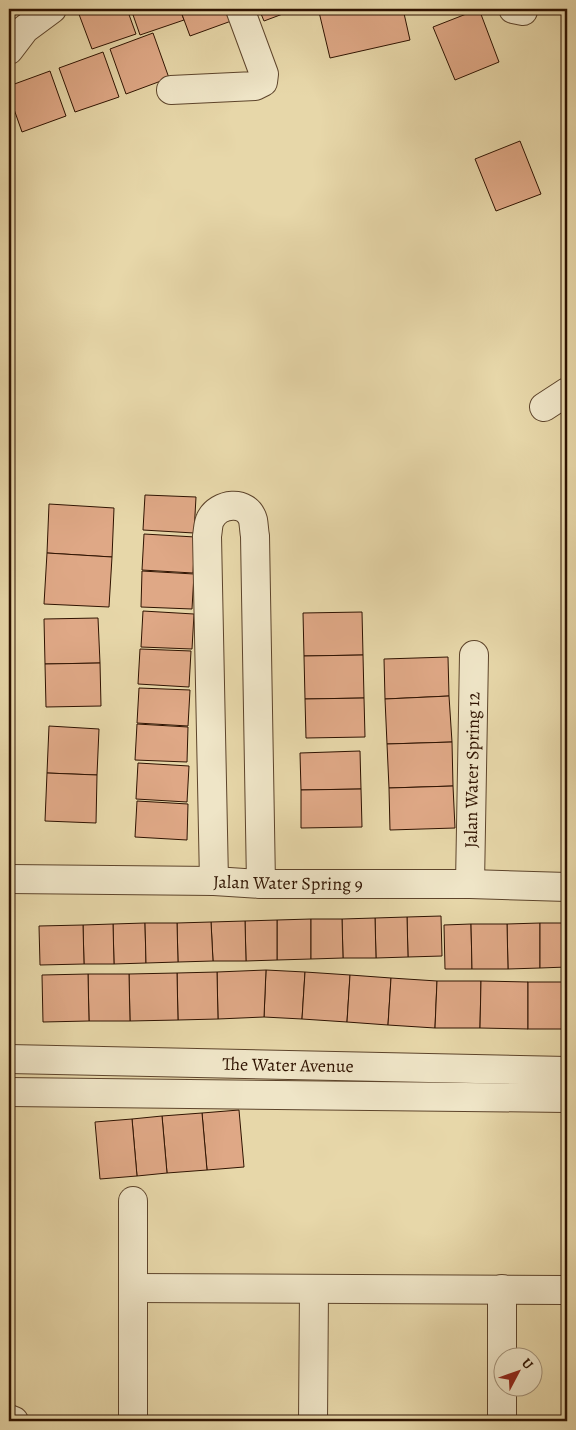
<svg xmlns="http://www.w3.org/2000/svg" width="576" height="1430" font-family="Alegreya,serif">
<rect width="100%" height="100%" fill="#e7d7a9"/>
<filter id="stains"><feTurbulence type="fractalNoise" baseFrequency=".004" numOctaves="4"/><feColorMatrix values="0 0 0 0 .2 0 0 0 0 .09 0 0 0 0 .02 0 0 0 .5 -.17"/></filter>
<radialGradient id="worn" r=".72"><stop offset=".6" stop-color="#630" stop-opacity="0"/><stop offset="1" stop-color="#630" stop-opacity=".3"/></radialGradient>
<g fill="#dfa886" stroke="#2f1301">
<polygon points="77,9 127,9 136,34 92,49"/>
<polygon points="131,9 180,9 184,20 140,35"/>
<polygon points="180,9 230,9 234,20 190,36"/>
<polygon points="259,9 296,9 264,21"/>
<polygon points="335,9 403,9 410,40 330,58 319,12"/>
<polygon points="479,9 499,62 455,80 433,27"/>
<polygon points="153,33 169,78 126,94 110,49"/>
<polygon points="103,52 119,97 75,112 59,68"/>
<polygon points="50,71 66,116 22,132 9,95 9,86"/>
<polygon points="520,141 541,194 496,211 475,159"/>
<polygon points="145,495 196,497 194,533 143,530"/>
<polygon points="49,504 114,508 112,557 47,553"/>
<polygon points="144,534 195,537 193,573 142,570"/>
<polygon points="47,553 112,557 109,607 44,604"/>
<polygon points="142,571 194,574 192,609 141,607"/>
<polygon points="143,611 194,614 192,649 141,647"/>
<polygon points="362,612 363,655 304,656 303,613"/>
<polygon points="98,618 100,663 45,664 44,619"/>
<polygon points="140,649 191,651 189,687 138,684"/>
<polygon points="363,655 364,698 305,699 304,656"/>
<polygon points="448,657 449,696 385,699 384,659"/>
<polygon points="100,663 101,706 46,707 45,664"/>
<polygon points="139,688 190,690 188,726 137,723"/>
<polygon points="449,696 452,742 387,744 385,699"/>
<polygon points="364,698 365,737 306,738 305,699"/>
<polygon points="137,724 188,727 187,762 135,760"/>
<polygon points="49,726 99,729 97,775 47,773"/>
<polygon points="452,742 453,786 389,788 387,744"/>
<polygon points="360,751 361,789 301,790 300,753"/>
<polygon points="138,763 189,766 187,802 136,799"/>
<polygon points="47,773 97,775 96,823 45,821"/>
<polygon points="453,786 455,828 390,830 389,788"/>
<polygon points="361,789 362,827 301,828 301,790"/>
<polygon points="137,801 188,804 187,840 135,837"/>
<polygon points="441,916 442,956 408,957 407,917"/>
<polygon points="407,917 408,957 376,958 375,918"/>
<polygon points="375,918 376,958 343,958 342,919"/>
<polygon points="311,919 311,959 277,960 277,920"/>
<polygon points="311,919 342,919 343,958 311,959"/>
<polygon points="277,920 277,960 246,961 245,921"/>
<polygon points="245,921 246,961 213,961 211,922"/>
<polygon points="211,922 213,961 178,962 177,923"/>
<polygon points="145,923 146,963 114,964 113,924"/>
<polygon points="145,923 177,923 178,962 146,963"/>
<polygon points="540,923 540,968 508,969 507,924"/>
<polygon points="540,923 567,923 567,967 540,968"/>
<polygon points="113,924 114,964 84,964 83,925"/>
<polygon points="471,924 472,969 445,969 444,925"/>
<polygon points="471,924 507,924 508,969 472,969"/>
<polygon points="83,925 84,964 40,965 39,926"/>
<polygon points="266,970 305,972 302,1019 264,1017"/>
<polygon points="266,970 264,1017 218,1019 217,972"/>
<polygon points="217,972 218,1019 178,1020 177,973"/>
<polygon points="305,972 350,975 347,1022 302,1019"/>
<polygon points="177,973 178,1020 130,1021 129,974"/>
<polygon points="88,974 129,974 130,1021 89,1021"/>
<polygon points="88,974 89,1021 43,1022 42,975"/>
<polygon points="350,975 391,978 388,1025 347,1022"/>
<polygon points="391,978 437,981 435,1028 388,1025"/>
<polygon points="437,981 481,981 480,1028 435,1028"/>
<polygon points="481,981 528,982 528,1029 480,1028"/>
<rect x="528" y="982" width="37" height="47"/>
<rect x="565" y="982" width="2" height="47"/>
<polygon points="239,1110 244,1167 207,1170 202,1113"/>
<polygon points="202,1113 207,1170 167,1173 162,1116"/>
<polygon points="162,1116 167,1173 137,1176 132,1119"/>
<polygon points="132,1119 137,1176 100,1179 95,1122"/>
</g>
<g fill="none" stroke-linecap="round" stroke-linejoin="round">
<defs>
<g id="minor">
<polyline points="513,9 523,11"/>
<polyline points="171,90 255,86 263,82 264,74 240,9"/>
<polyline points="544,407 567,392"/>
<polyline points="9,879 214,881 261,884 470,884 567,887"/>
<path d="M214 881 207 536C208 531 208 524 210 520 218 503 247 499 253 520 254 525 254 531 255 536L261 884"/>
<polyline points="470,884 474,655"/>
<polyline points="9,1059 567,1071"/>
<polyline points="9,1092 567,1098"/>
<polyline points="133,1288 567,1290"/>
<polyline points="9,1419 14,1421"/>
<polyline points="133,1421 133,1201"/>
<polyline points="313,1421 314,1289"/>
<polyline points="502,1421 502,1289"/>
</g>
<polyline id="tertiary" points="9,50 25,29 52,9"/>
</defs>
<use href="#minor" stroke="#5d442b" stroke-width="30"/>
<use href="#tertiary" stroke="#5d442b" stroke-width="30"/>
<use href="#minor" stroke="#efe5c7" stroke-width="28"/>
<use href="#tertiary" stroke="#efe5c7" stroke-width="28"/>
</g>
<g text-anchor="middle" dominant-baseline="central" stroke-width="5" stroke-linejoin="round" paint-order="stroke">
<g font-size="18" fill="#2f1301" stroke="#efe5c7">
<text transform="translate(472 770) rotate(-89)">Jalan Water Spring 12</text>
<text transform="translate(288 883) rotate(1)">Jalan Water Spring 9</text>
<text transform="translate(288 1065) rotate(1)">The Water Avenue</text>
</g>
</g>
<rect width="576" height="1430" fill="none" stroke="#e7d7a9" stroke-width="30"/>
<rect x="10" y="10" width="556" height="1410" fill="none" stroke="#2f1301" stroke-width="2.5"/>
<rect x="15" y="15" width="546" height="1400" fill="none" stroke="#2f1301"/>
<g transform="translate(518 1372) rotate(49)"><circle r="24" fill="#efe5c7" stroke="#a29178"/>
<path d="M0-4L9 19L0 12L-9 19Z" fill="#8f2418"/>
<text y="-8" font-size="14" font-weight="bold" text-anchor="middle" fill="#2f1301">U</text>
</g>
<rect width="100%" height="100%" filter="url(#stains)"/>
<rect width="100%" height="100%" fill="url(#worn)"/>
</svg>
